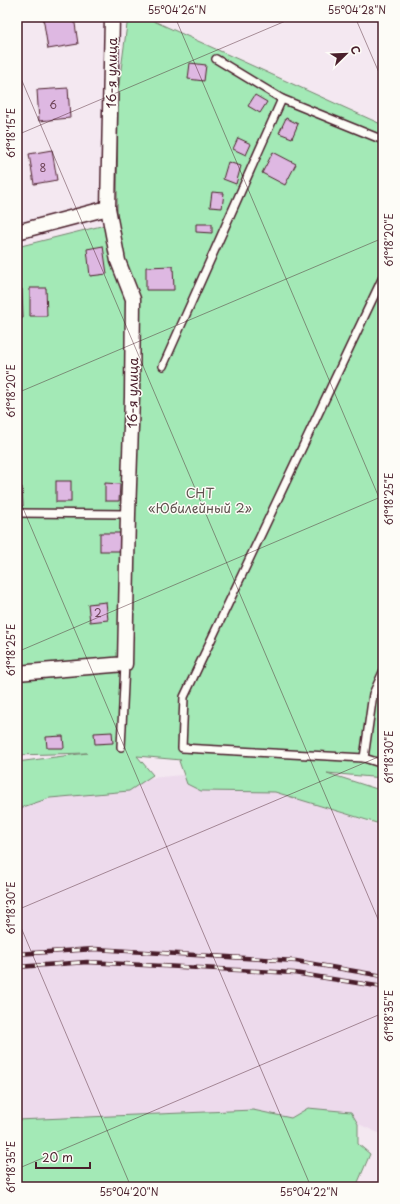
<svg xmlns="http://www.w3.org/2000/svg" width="400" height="1204" font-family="'Playpen Sans',sans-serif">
<rect width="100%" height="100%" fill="#f4e8f1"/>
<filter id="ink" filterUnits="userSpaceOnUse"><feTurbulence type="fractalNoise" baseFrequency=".025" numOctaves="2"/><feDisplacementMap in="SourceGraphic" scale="8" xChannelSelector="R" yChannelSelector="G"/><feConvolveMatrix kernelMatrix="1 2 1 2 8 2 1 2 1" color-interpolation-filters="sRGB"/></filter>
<g filter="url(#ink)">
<polygon fill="#eddaec" points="221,771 383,827 383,1135 345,1118 17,1130 17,796 62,787"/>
<g fill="#a3e9b6" stroke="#768470">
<polygon points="128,17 145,17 383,125 383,778 327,773 383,791 383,825 275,792 201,791 187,784 179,761 181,760 137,756 153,775 129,791 50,798 17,809 17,762 87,753 17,755 17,247 117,222 118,92"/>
<polygon points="308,1108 351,1112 358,1124 358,1144 370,1154 356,1187 17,1187 17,1120 253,1110 291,1118"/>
</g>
<g fill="#deb8e2" stroke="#4a1f2b">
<polygon points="43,17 74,17 78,44 48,49"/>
<polygon points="190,63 206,65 204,81 188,79"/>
<polygon points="68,88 70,118 39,121 37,90"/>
<polygon points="255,95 267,102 260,113 248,106"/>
<polygon points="286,118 298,124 292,138 279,133"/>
<polygon points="238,138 251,144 246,155 233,149"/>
<polygon points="52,150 57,180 34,184 29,154"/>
<polygon points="273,152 296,164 285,185 262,173"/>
<polygon points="228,162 241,166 236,184 223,179"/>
<polygon points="212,192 224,193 222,208 210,207"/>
<polygon points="196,224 212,224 212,233 196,232"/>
<polygon points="103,246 107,274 90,276 87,249"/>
<polygon points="173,266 174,290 146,290 146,267"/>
<polygon points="30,288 46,288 47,316 30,316"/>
<polygon points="22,289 23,318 17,318 17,290"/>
<rect x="56" y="481" width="15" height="21"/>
<polygon points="105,483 120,484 119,501 105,501"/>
<polygon points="17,487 22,487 23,506 17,506"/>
<rect x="100" y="533" width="20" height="18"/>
<polygon points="106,602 108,620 90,622 88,604"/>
<polygon points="112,732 113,743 95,744 94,733"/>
<polygon points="63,736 64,748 47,748 46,737"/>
</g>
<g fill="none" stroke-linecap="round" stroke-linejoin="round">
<defs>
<g id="lane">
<polyline points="216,59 282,99"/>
<polyline points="383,277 184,697 182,748 364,758 383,764"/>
<polyline points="163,366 282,99 383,140"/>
<polyline points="17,513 128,514"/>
<polyline points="121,747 125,664"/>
<polyline points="364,758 373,694 383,672"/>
</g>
<g id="street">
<polyline points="17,232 108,208"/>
<polyline points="17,673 125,664 128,514 132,397 133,299 118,261 108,208 112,17"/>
</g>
</defs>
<use href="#lane" stroke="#4a1f2b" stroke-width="10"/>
<use href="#street" stroke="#4a1f2b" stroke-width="17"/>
<use href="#lane" stroke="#fdfcf7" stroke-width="7"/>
<use href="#street" stroke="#fdfcf7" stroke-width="14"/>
<defs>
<g id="rail">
<polyline points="17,954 95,949 296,961 383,976"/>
<polyline points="17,967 87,962 294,973 383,987"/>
</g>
</defs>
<use href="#rail" stroke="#4a1f2b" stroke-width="4.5"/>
<use href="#rail" stroke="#fdfcf7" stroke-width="3" stroke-dasharray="9" stroke-linecap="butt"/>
</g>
</g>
<path fill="none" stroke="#4a1f2b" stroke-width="1" stroke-opacity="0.45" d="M175 17 383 507M355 17 383 82M17 69 383 931M17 135 295 17M17 393 383 238M17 494 311 1187M17 652 383 496M17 910 383 755M17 918 131 1187M17 1169 383 1013"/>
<g text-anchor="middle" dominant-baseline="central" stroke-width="3" stroke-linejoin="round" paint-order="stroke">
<g font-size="11" fill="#6f4559">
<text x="53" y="104">6</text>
<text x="43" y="167">8</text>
<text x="98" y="612">2</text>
</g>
<g font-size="13" fill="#4a1f2b" stroke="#fdfcf7">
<text transform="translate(111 73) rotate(-89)">16-я улица</text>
<text transform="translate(132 393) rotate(-89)">16-я улица</text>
</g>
<g font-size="13" fill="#60524e" stroke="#fdfcf7">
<text x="200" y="492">СНТ<tspan x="200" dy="15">«Юбилейный 2»</tspan></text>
</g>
</g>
<rect width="400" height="1204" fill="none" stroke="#fdfcf7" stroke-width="44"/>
<g transform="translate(346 54) rotate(67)" stroke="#fdfcf7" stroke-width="3" paint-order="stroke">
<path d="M0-3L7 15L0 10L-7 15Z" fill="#4a1f2b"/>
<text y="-6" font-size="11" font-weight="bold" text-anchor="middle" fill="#4a1f2b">С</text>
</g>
<path d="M36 1162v6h54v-6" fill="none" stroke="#4a1f2b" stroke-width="2"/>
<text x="42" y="1162" font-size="12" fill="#4a1f2b" stroke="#fdfcf7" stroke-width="3" paint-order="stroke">20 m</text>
<rect x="22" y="22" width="356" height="1160" fill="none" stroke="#4a1f2b" stroke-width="1.5"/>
<g font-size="10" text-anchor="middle" fill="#4a1f2b">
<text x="177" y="14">55°04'26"N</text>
<text x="357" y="14">55°04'28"N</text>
<text transform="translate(11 133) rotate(-90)" y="4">61°18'15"E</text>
<text transform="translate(389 240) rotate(-90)" y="4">61°18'20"E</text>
<text transform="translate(11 391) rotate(-90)" y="4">61°18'20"E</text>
<text transform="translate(389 499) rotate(-90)" y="4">61°18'25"E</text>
<text transform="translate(11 650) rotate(-90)" y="4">61°18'25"E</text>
<text transform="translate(389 757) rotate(-90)" y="4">61°18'30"E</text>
<text transform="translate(11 908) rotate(-90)" y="4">61°18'30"E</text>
<text transform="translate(389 1016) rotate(-90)" y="4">61°18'35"E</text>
<text transform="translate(11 1167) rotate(-90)" y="4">61°18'35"E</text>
<text x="129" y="1196">55°04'20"N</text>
<text x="309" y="1196">55°04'22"N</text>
</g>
</svg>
